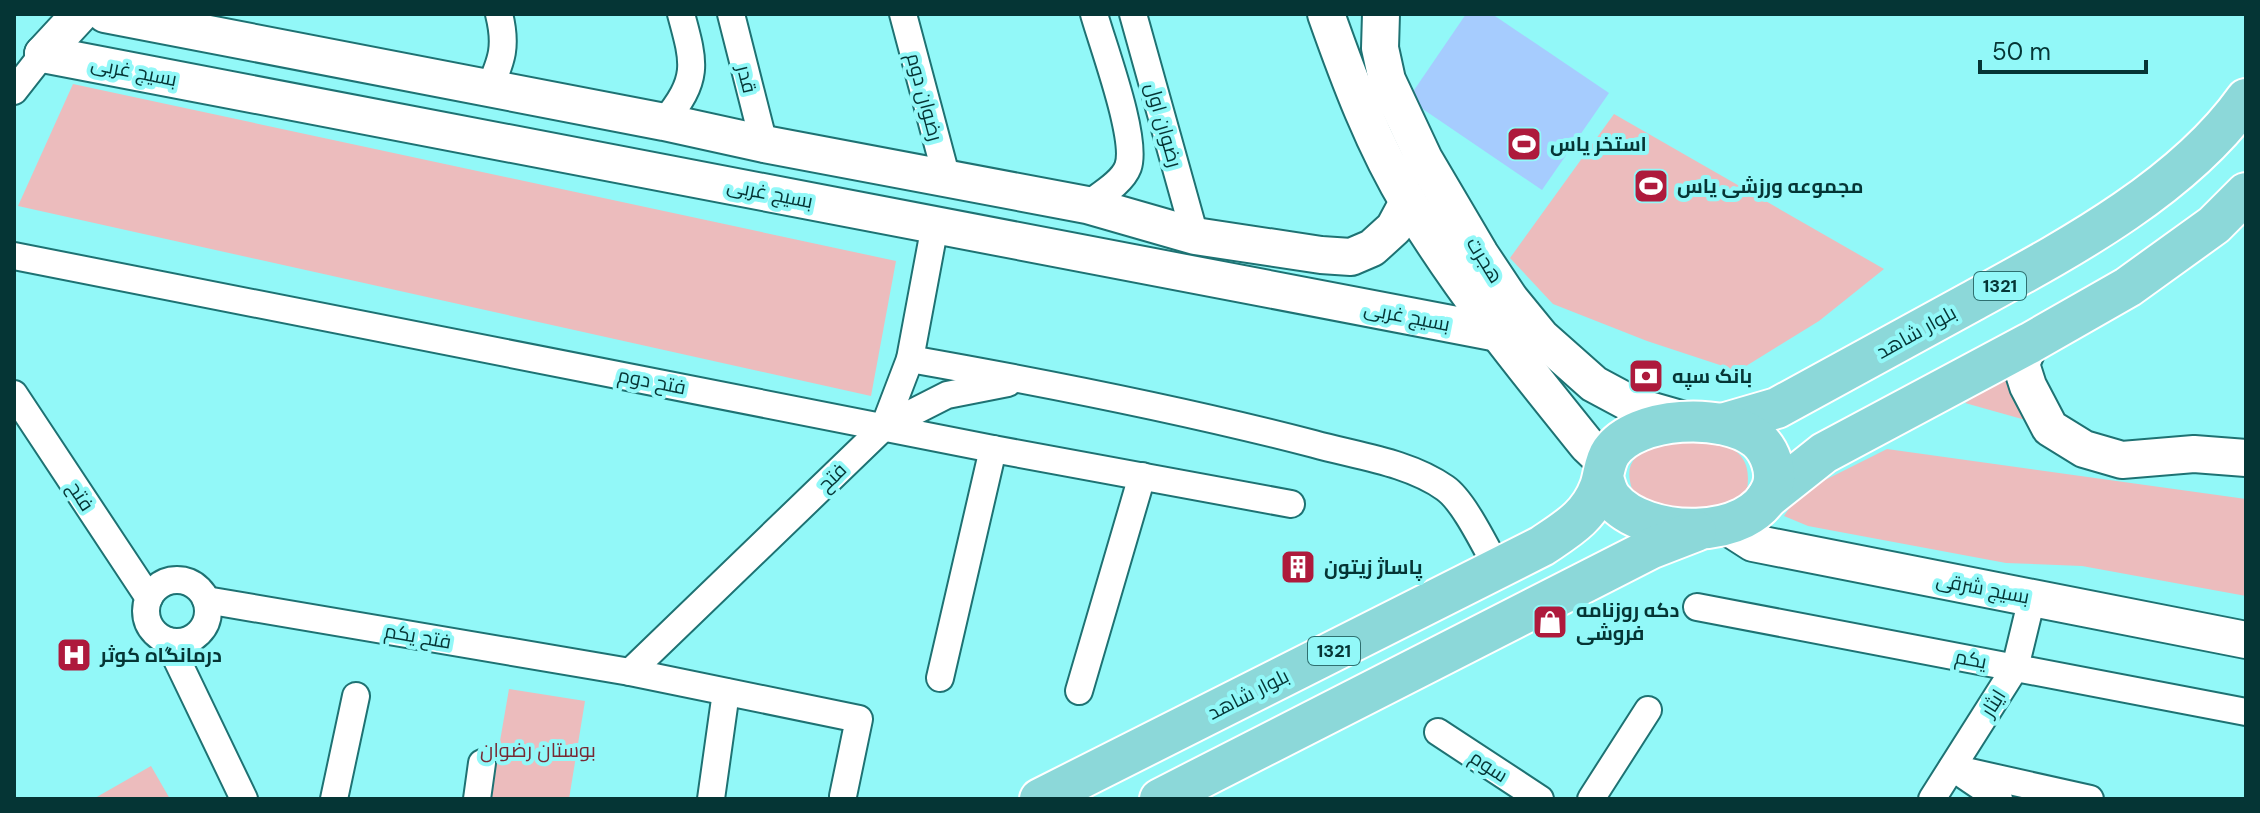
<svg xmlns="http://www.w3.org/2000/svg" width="2260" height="813" font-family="'DM Sans',Cairo,sans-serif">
<rect width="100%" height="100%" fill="#92f8f8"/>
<g fill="#ecbcbd">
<polygon points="73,84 896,261 871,396 18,206"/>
<polygon points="1614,114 1884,269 1819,321 1738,371 1647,341 1553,304 1510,258"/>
<polygon points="2007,376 2029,421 1965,403"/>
<path d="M1687 439C1722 444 1754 445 1747 490 1721 514 1687 513 1655 503 1649 502 1642 500 1638 497 1633 493 1631 487 1630 481 1623 448 1666 443 1687 439Z"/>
<polygon points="1887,449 2246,499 2246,596 2082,566 2006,563 1808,526 1784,516 1799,493"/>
<polygon points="509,689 585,701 569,799 490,799"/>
<polygon points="151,766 170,799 95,799 95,798"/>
</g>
<polygon fill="#a6ccfe" points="1466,14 1492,14 1609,93 1542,190 1408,99"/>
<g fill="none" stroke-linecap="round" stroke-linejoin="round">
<defs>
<g id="street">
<polyline points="731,14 764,144"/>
<polyline points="903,14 947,179"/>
<polyline points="1133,14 1195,236"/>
<path d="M489 89C502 60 507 46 499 14"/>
<polyline points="14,91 43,54"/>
<path d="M664 122C699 79 695 65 681 14"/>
<path d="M1087 205C1100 195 1122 183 1128 167 1138 139 1103 46 1094 14"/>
<polyline points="14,256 993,449 1291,504"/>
<path d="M910 359C1046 383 1180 409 1314 444 1357 456 1408 462 1445 488 1464 501 1486 548 1498 569"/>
<polyline points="14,394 149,598"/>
<polyline points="884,427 947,395 1008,383"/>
<circle cx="177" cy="611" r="31"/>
<polyline points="206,600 630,672 859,719 843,796"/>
<polyline points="1697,607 2246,712"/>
<polyline points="168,641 244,799"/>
<polyline points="630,672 884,427 910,359 935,225"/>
<polyline points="940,678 993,449"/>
<polyline points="1079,691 1142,476"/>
<polyline points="1438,732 1540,799"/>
<polyline points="1952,768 2090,799"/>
<polyline points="1965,776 1999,799"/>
<polyline points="334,799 356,696"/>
<polyline points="477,799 482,763"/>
<polyline points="711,799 726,692"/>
<polyline points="1591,799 1648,710"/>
<polyline points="1932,799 2015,668 2032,598"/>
</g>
<g id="secondary">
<polyline points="105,14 664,122 764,144 1087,205 1195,236 1321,255 1351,257 1372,248 1394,228 1408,202"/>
<path d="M1326 14C1349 79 1374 146 1410 205 1462 291 1525 368 1588 446L1606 463"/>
<polyline points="1381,14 1380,48 1387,80 1424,159 1480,254 1510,299 1541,337 1594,384 1635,406 1691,422"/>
<polyline points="43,54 1498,333"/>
<polyline points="43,54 80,14"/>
<polyline points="2030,343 2021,364 2028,386 2050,428 2084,449 2122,460 2194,454 2246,458"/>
<polyline points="1725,525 1753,543 2246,640"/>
</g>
<g id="primary">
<path d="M1722 424 1777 408C1841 373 1905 338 1969 303 2064 251 2182 189 2246 99"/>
<polyline points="1766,499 1824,453 2030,343 2128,287 2214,225 2246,193"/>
<path d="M1040 799 1542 546C1567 529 1589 517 1600 487 1604 476 1604 462 1611 452 1636 416 1724 412 1757 439 1770 450 1778 472 1772 488 1752 542 1644 539 1612 499 1607 493 1605 485 1603 477"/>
<polyline points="1160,799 1652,548 1696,531"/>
</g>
</defs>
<use href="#street" stroke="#1e7273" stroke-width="30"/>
<use href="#secondary" stroke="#1e7273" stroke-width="40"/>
<use href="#primary" stroke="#fff" stroke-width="44"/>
<use href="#street" stroke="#fff" stroke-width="26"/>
<use href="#secondary" stroke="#fff" stroke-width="36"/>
<use href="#primary" stroke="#8cd8d9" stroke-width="40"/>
</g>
<defs>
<symbol id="stadium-square" viewBox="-11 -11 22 22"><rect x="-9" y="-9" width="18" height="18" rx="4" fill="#ae1a3c" stroke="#92f8f8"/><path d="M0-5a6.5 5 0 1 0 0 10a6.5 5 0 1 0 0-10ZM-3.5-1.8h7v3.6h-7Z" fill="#fff"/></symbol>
<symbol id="bank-square" viewBox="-11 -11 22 22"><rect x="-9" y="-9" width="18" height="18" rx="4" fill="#ae1a3c" stroke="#92f8f8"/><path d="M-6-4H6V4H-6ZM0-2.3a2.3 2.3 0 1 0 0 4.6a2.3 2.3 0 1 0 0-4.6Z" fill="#fff"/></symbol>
<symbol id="building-square" viewBox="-11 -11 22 22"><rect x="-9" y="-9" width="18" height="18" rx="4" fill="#ae1a3c" stroke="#92f8f8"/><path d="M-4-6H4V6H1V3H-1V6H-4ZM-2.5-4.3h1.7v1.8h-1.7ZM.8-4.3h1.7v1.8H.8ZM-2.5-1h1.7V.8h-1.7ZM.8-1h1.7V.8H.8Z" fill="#fff"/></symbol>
<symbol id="shop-square" viewBox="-11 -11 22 22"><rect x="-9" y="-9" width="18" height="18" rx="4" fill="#ae1a3c" stroke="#92f8f8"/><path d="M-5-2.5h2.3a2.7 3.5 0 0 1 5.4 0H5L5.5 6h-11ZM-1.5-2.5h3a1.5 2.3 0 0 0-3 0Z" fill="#fff"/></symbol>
<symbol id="hospital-square" viewBox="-11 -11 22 22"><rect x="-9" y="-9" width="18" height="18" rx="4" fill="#ae1a3c" stroke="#92f8f8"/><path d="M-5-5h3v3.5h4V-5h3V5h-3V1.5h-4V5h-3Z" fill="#fff"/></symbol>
</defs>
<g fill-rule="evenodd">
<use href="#stadium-square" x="1504" y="124" width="40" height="40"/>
<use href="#stadium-square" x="1631" y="166" width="40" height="40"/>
<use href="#bank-square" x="1626" y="356" width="40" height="40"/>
<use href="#building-square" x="1278" y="547" width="40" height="40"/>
<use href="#shop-square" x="1530" y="602" width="40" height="40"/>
<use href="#hospital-square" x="54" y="635" width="40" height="40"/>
</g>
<g text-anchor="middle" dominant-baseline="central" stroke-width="8" stroke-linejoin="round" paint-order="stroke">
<g fill="#92f8f8" stroke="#2f7070" stroke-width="2">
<rect x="1974" y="272" width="52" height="28" rx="6"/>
<rect x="1308" y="637" width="52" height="28" rx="6"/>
</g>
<g font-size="18" font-weight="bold" fill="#053535">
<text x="2000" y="286">1321</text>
<text x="1334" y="651">1321</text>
</g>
<g font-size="20" fill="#053535" stroke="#92f8f8">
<text transform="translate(134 71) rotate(11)">بسیج غربی</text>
<text transform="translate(747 79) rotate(76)">قدر</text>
<text transform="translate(925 97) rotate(75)">رضوان دوم</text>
<text transform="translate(1164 125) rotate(74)">رضوان اول</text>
<text transform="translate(770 193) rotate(11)">بسیج غربی</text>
<text transform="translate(1485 260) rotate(58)">هجرت</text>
<text transform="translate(1407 316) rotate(11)">بسیج غربی</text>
<text transform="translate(1916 332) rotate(-29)">بلوار شاهد</text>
<text transform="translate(652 381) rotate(11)">فتح دوم</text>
<text transform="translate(832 477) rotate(-44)">فتح</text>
<text transform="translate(81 496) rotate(57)">فتح</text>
<text transform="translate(1983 588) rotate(11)">بسیج شرقی</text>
<text transform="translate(418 636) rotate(10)">فتح یکم</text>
<text transform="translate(1971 659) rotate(11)">یکم</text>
<text transform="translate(1248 694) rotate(-27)">بلوار شاهد</text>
<text transform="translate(1993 703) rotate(-58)">ایثار</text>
<text transform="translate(1489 766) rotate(33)">سوم</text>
</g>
<g font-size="20" font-weight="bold" fill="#053535" stroke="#92f8f8" text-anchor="start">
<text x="1550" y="144">استخر یاس</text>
<text x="1677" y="186">مجموعه ورزشی یاس</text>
<text x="1672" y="376">بانک سپه</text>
<text x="1324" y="567">پاساژ زیتون</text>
<text x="1576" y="610">دکه روزنامه<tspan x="1576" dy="23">فروشی</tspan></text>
<text x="100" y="655">درمانگاه کوثر</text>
</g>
<g font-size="20" fill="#782833" stroke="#92f8f8">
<text x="538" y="750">بوستان رضوان</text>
</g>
</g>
<rect width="2260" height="813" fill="none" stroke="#053535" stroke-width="32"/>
<path d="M1980 60v12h166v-12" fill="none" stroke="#053535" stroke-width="4"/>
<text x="1992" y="60" font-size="24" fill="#053535" stroke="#92f8f8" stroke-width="6" paint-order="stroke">50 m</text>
</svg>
